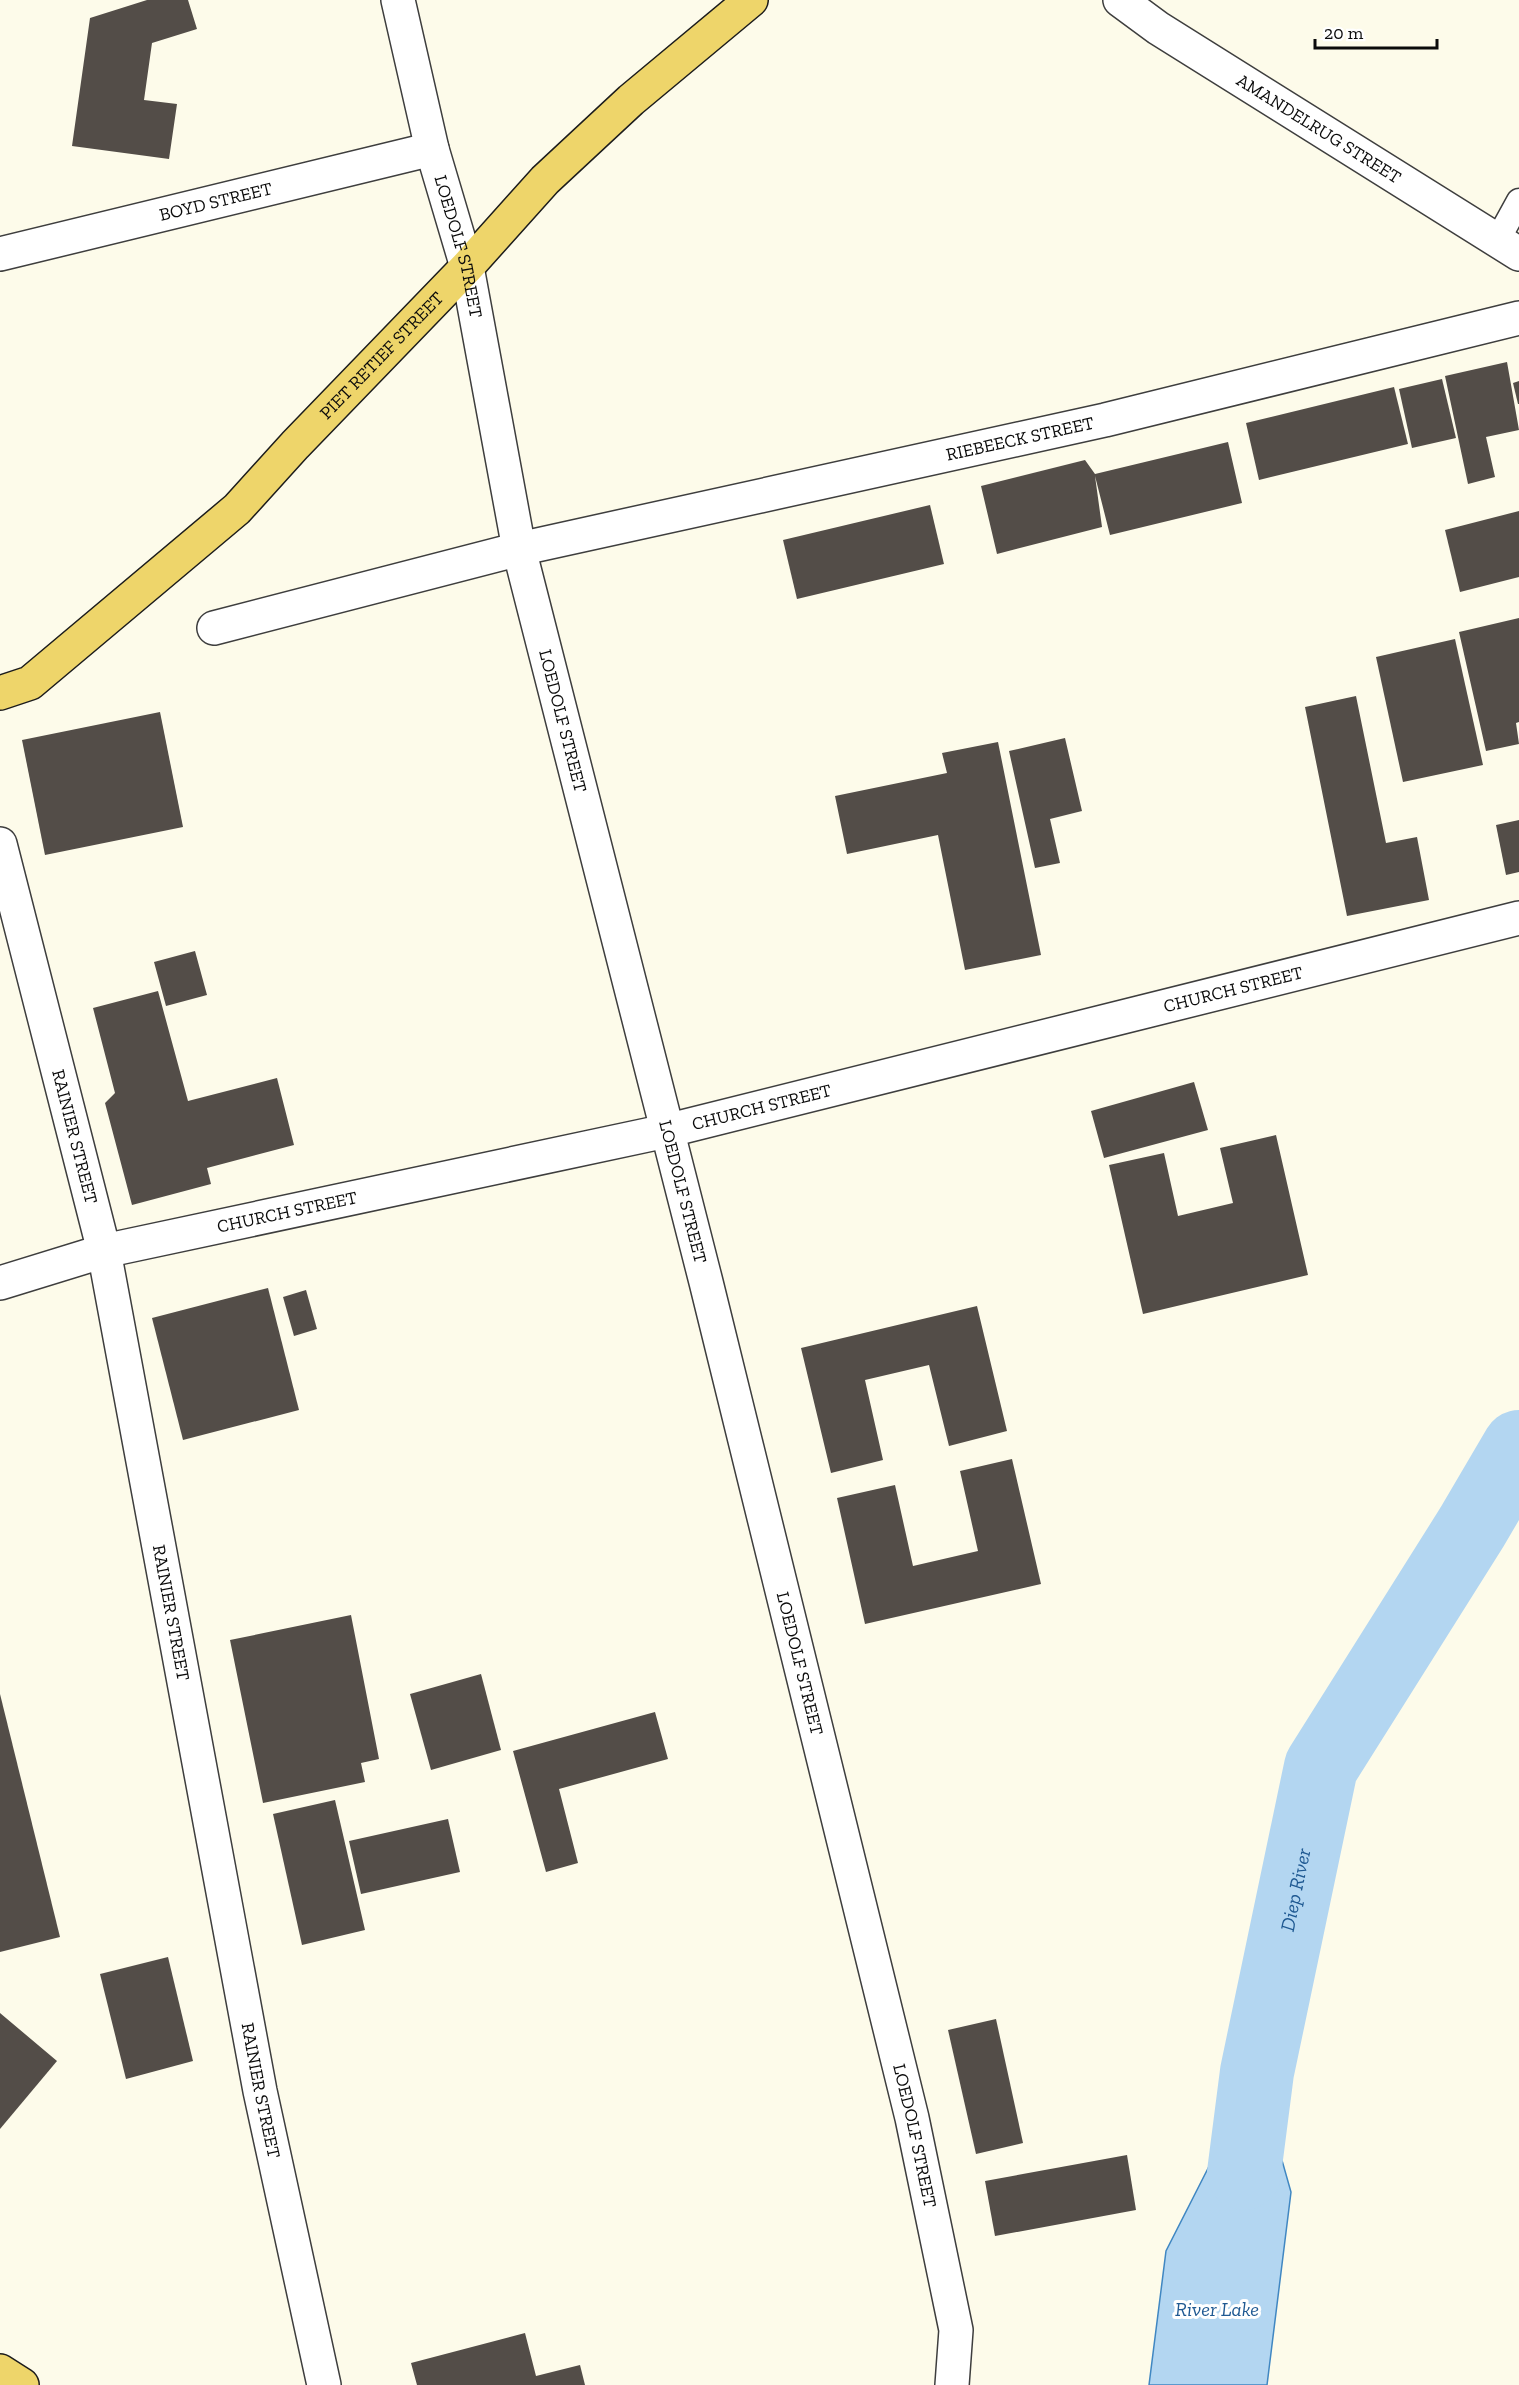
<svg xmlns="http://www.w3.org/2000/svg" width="1519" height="2385" font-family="'Zilla Slab',serif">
<rect width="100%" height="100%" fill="#fdfbea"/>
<polygon fill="#b3d6f1" stroke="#4087c2" stroke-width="1.5" points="1257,2072 1291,2192 1267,2385 1149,2385 1166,2251"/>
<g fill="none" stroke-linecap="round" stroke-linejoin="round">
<path stroke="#b3d6f1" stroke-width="74" id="s1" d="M1244 2173 1257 2072 1321 1767 1472 1527 1519 1447"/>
</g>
<g fill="#534d48">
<polygon points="147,0 188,0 197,29 152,43 144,100 177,104 169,159 72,146 90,18"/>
<polygon points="1507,362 1519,430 1486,437 1495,477 1468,484 1445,376"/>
<polygon points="1442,379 1456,438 1412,448 1399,389"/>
<polygon points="1519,381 1519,404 1518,404 1513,383"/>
<polygon points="1394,387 1408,444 1259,480 1246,423"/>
<polygon points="1228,442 1242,503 1110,535 1095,476 1102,527 997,554 981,486 1085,460 1095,474"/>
<polygon points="930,505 944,564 797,599 783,540"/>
<polygon points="1519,511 1519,577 1460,592 1445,530"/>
<polygon points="1519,618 1519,722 1516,723 1519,744 1486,751 1459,632"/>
<polygon points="1455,639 1483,765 1403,782 1376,657"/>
<polygon points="1356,696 1386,843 1417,837 1429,900 1347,916 1305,707"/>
<polygon points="160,712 183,827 45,855 22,740"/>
<polygon points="1065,738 1082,811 1050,819 1060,863 1035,868 1009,751"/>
<polygon points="998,742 1041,955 965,970 938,835 847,854 835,796 947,773 942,753"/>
<polygon points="1519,820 1519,872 1506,875 1496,825"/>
<polygon points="195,951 207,995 166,1006 154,962"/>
<polygon points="158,991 188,1101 277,1078 294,1145 207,1168 211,1184 132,1205 105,1103 115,1093 93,1008"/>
<polygon points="1194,1082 1208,1130 1104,1158 1091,1111"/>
<polygon points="1276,1135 1308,1275 1143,1314 1109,1165 1164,1153 1178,1216 1233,1203 1220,1148"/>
<polygon points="268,1288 299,1410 183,1440 152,1318"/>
<polygon points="306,1290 317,1329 294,1336 283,1297"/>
<polygon points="977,1306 1007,1431 949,1446 929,1365 865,1380 883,1460 831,1473 801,1348"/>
<polygon points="1012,1459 1041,1584 865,1624 837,1498 895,1485 913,1566 978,1551 960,1471"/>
<polygon points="351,1615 379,1759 361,1763 365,1782 263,1803 230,1640"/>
<polygon points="481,1674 501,1750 431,1770 410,1694"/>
<polygon points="0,1694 60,1937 0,1952"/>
<polygon points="655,1712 668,1759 559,1789 578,1863 546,1872 513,1751"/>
<polygon points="335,1800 365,1930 302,1945 273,1814"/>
<polygon points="448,1819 460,1872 361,1894 349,1841"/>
<polygon points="168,1957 193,2061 126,2079 100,1974"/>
<polygon points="0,2013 57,2061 0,2129"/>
<polygon points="996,2019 1023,2143 976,2154 948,2030"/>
<polygon points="1127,2155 1136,2210 995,2236 985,2181"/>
<polygon points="525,2333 536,2376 580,2365 585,2385 417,2385 411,2363"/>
</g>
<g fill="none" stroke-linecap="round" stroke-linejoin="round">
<defs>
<polyline id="service" points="1497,241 1519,201"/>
<g id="minor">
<path id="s2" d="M398 0 432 149 467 267 519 549 706 1282 912 2118 956 2330 952 2385"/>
<path id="s3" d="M1120 0 1158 28 1519 254"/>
<path id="s4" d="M0 254 432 149"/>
<path id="s5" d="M214 628 519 549 1105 420 1519 318"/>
<path id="s6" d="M0 844 104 1251 260 2091 324 2385"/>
<path id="s7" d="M0 1283 104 1251 666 1131 1519 918"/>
</g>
<g id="primary">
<path id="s8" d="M0 693 30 683 237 509 295 445 467 267 545 180 631 100 751 0"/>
<polyline points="0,2371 22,2385"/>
</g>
</defs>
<use href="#service" stroke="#3e3e3e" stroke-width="27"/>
<use href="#minor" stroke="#3e3e3e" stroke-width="36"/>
<use href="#primary" stroke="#1c1c1c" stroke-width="36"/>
<use href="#service" stroke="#fff" stroke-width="24"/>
<use href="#minor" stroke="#fff" stroke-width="33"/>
<use href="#primary" stroke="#eed56a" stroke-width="33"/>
</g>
<g text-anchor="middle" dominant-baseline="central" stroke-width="6" stroke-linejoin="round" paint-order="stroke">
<g font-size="18" fill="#0b0b0b" stroke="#fff">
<text stroke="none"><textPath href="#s3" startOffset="237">AMANDELRUG STREET</textPath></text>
<text stroke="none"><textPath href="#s4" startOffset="222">BOYD STREET</textPath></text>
<text stroke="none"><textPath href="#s2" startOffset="254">LOEDOLF STREET</textPath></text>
<text stroke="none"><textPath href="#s8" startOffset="513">PIET RETIEF STREET</textPath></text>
<text stroke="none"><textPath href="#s5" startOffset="828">RIEBEECK STREET</textPath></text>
<text stroke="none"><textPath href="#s2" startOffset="740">LOEDOLF STREET</textPath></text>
<text stroke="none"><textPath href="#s7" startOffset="1268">CHURCH STREET</textPath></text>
<text stroke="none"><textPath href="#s7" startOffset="782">CHURCH STREET</textPath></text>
<text stroke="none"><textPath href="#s6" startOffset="302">RAINIER STREET</textPath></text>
<text stroke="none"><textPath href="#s2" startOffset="1226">LOEDOLF STREET</textPath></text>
<text stroke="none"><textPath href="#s7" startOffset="296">CHURCH STREET</textPath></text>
<text stroke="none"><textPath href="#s6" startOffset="788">RAINIER STREET</textPath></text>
<text stroke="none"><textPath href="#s2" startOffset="1712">LOEDOLF STREET</textPath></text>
<text stroke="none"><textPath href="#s6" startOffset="1274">RAINIER STREET</textPath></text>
<text stroke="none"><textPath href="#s2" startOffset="2198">LOEDOLF STREET</textPath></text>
</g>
<g font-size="20" font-style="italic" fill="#1f5992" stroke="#fff">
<text stroke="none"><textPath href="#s1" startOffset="288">Diep River</textPath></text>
<text x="1217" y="2309">River Lake</text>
</g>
</g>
<path d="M1315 39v9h122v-9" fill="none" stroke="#0b0b0b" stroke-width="3"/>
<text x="1324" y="39" font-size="18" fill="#0b0b0b" stroke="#ffffff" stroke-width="4.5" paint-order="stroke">20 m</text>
</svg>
